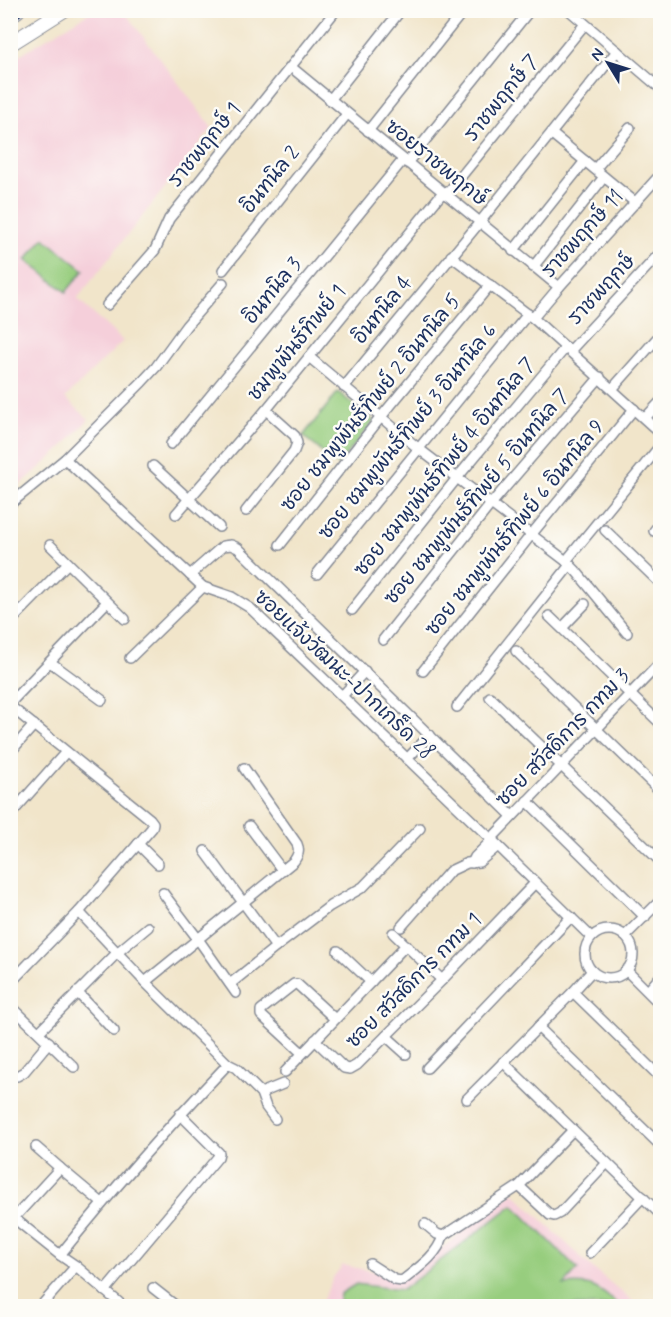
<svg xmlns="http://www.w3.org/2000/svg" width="671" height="1317" font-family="Mynerve,'Playpen Sans Thai',sans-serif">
<rect width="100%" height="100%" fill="#fdfcf7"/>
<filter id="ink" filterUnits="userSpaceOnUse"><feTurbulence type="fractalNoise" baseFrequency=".0167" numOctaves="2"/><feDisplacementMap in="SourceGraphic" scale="12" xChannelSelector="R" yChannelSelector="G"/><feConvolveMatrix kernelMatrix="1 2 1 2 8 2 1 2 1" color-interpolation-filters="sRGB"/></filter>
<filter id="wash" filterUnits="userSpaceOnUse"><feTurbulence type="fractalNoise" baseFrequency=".008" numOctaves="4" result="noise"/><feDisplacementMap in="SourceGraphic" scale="24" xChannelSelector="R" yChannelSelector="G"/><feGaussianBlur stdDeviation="1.35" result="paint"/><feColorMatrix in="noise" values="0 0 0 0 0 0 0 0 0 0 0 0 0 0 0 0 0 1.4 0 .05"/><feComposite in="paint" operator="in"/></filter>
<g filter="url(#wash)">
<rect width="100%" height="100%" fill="#f1e5ca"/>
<g fill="#f5cfda">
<polygon points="92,11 124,11 212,128 77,299 123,341 65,398 89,419 61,449 11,493 11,60"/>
<polygon points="513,1192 590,1266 639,1306 320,1306 334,1276 343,1265 404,1278"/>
</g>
<g fill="#97cd7e" stroke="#597e6e" stroke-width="1.5">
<polygon points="44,238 84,270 66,292 26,260"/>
<polygon points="338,392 374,421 338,465 303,436"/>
<path d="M513 1205 578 1269 564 1285C594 1282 598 1288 620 1306H338L340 1294 356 1284 402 1290Z"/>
</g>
</g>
<g filter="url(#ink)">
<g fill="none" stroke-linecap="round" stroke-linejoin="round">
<defs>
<g id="minor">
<polyline points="569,10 660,88"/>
<polyline points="655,10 660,15"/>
<polyline points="291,67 559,287"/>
<polyline points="330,100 401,10"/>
<polyline points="368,131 464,10"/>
<polyline points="552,134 636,203"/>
<polyline points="407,163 530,10"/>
<polyline points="595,169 630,128"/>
<polyline points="446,195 585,24"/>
<polyline points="513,251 585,161"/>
<polyline points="451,256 533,318 660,433"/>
<polyline points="533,267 604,177"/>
<polyline points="223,270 347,114"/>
<polyline points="107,305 155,250 169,219 336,10"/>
<polyline points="533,318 559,287 660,175"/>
<polyline points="570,351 660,253"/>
<polyline points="309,357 419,449 566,561 576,571 627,633"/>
<polyline points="344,387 480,222 617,51"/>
<polyline points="613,388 660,335"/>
<polyline points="645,418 660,402"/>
<polyline points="171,444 403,160"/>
<polyline points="65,459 203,587 232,597 250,608 492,840 591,937"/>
<polyline points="153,466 219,527"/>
<polyline points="10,504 65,459 142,382 156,367 186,326 223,283"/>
<polyline points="246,511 294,451 297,443 295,436 266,410"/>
<polyline points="176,514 266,410 443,192"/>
<polyline points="605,530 660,583"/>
<polyline points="654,531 660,523"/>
<polyline points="50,545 125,619"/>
<polyline points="280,545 381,417 490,285"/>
<polyline points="566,561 660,446"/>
<polyline points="317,574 528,314"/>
<polyline points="190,575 223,546 231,545 238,548 512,816"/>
<polyline points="352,610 457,478 566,347"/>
<polyline points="549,616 660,723"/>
<polyline points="10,622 68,563"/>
<polyline points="562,628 585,604"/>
<polyline points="383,640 491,504 600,377"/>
<polyline points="516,651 660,791"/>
<polyline points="130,658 203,587"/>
<polyline points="50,662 102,700"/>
<polyline points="423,671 531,535 634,409"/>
<polyline points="342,696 365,671"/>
<polyline points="490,697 660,861"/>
<polyline points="10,703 107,602"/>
<polyline points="10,706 150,819 153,823 152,828 79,912 10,983"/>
<polyline points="457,707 570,565"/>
<polyline points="12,750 34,725"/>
<polyline points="407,759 430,735"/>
<polyline points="527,801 645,917"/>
<polyline points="10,815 66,752"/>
<polyline points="249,826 282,870"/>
<polyline points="491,839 660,663"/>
<polyline points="138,844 158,864"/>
<polyline points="205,851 276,947"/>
<polyline points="472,863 475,857 492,840"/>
<polyline points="163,893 198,939 236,993"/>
<polyline points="79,912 145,982 228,1064 236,1068 261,1093 266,1107 275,1119"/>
<polyline points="401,927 450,871 467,863 479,862 498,846"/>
<circle cx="609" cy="954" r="24"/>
<polyline points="393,933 442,980"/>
<polyline points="625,936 660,901"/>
<polyline points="338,951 371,982"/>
<polyline points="626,970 660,1004"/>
<path d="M145 982 294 861C298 855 300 851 297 844L244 768"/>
<polyline points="230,984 276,947 330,906 363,887 420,828"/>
<polyline points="648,991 660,977"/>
<polyline points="77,992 114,1031"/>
<polyline points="573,992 660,1077"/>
<polyline points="10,1005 74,1067"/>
<polyline points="538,1027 660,1145"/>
<polyline points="39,1032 118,952 148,927"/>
<polyline points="386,1036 406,1054"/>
<polyline points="315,1040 344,1068 350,1069 357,1065 442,980 535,883"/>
<polyline points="302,1053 261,1015 261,1010 294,984 297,984 335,1019"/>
<polyline points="503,1062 660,1214"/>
<polyline points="427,1068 571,917"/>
<polyline points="285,1072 406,945"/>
<polyline points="10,1074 17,1076 24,1072 49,1042"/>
<polyline points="261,1093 283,1084"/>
<polyline points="467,1099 573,992 592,971"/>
<polyline points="36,1147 60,1168"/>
<polyline points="519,1186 550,1215 554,1216 560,1213 607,1163"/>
<polyline points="10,1215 60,1255 76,1266 123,1306"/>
<polyline points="14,1218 60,1168 102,1203"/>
<polyline points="425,1224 437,1234 443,1236 519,1186 573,1130"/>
<polyline points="590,1253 643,1197"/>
<path d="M60 1255C113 1189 169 1126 228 1064"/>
<path d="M370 1264 395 1280 402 1281C418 1268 437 1256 443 1236"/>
<polyline points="153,1288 176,1306"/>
<polyline points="105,1291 218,1157 219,1153 180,1114"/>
<polyline points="41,1306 76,1266"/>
</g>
<g id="primary">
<polyline points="10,16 18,10"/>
<polyline points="10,44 64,10"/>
</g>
</defs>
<use href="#minor" stroke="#868a94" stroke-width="12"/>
<use href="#primary" stroke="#868a94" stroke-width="16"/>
<use href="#minor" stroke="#fff" stroke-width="9"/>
<use href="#primary" stroke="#fff" stroke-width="14"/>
<defs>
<polyline id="rail" points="10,21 24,10"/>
</defs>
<use href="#rail" stroke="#1b2f5e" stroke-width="4.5"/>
<use href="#rail" stroke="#fdfcf7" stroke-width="2" stroke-dasharray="7" stroke-linecap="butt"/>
</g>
</g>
<g text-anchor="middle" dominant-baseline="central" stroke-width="5" stroke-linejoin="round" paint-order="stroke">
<g font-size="20" fill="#1b2f5e" stroke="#fdfcf7">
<text transform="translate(502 98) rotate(-51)">ราชพฤกษ์ 7</text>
<text transform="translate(205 145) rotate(-51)">ราชพฤกษ์ 1</text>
<text transform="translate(436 163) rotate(39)">ซอยราชพฤกษ์</text>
<text transform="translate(271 180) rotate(-51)">อินทนิล 2</text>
<text transform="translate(583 234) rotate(-48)">ราชพฤกษ์ 11</text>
<text transform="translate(602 290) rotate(-47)">ราชพฤกษ์</text>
<text transform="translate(273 291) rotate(-51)">อินทนิล 3</text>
<text transform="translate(383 310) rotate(-51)">อินทนิล 4</text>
<text transform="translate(297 343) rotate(-51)">ชมพูพันธ์ทิพย์ 1</text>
<text transform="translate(371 403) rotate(-51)">ซอย ชมพูพันธ์ทิพย์ 2 อินทนิล 5</text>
<text transform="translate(408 432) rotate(-51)">ซอย ชมพูพันธ์ทิพย์ 3 อินทนิล 6</text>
<text transform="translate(445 467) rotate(-51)">ซอย ชมพูพันธ์ทิพย์ 4 อินทนิล 7</text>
<text transform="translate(477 497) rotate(-50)">ซอย ชมพูพันธ์ทิพย์ 5 อินทนิล 7</text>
<text transform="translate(515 528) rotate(-51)">ซอย ชมพูพันธ์ทิพย์ 6 อินทนิล 9</text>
<text transform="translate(344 675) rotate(43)">ซอยแจ้งวัฒนะ-ปากเกร็ด 28</text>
<text transform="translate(563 738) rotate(-46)">ซอย สวัสดิการ กทม 3</text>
<text transform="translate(414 981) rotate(-45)">ซอย สวัสดิการ กทม 1</text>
</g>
</g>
<rect width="671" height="1317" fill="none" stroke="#fdfcf7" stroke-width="36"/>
<g transform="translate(608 63) rotate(308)" stroke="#fdfcf7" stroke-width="4.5" paint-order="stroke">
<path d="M0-4.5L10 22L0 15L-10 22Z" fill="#1b2f5e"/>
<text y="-9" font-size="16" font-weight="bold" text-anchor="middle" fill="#1b2f5e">N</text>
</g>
</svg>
